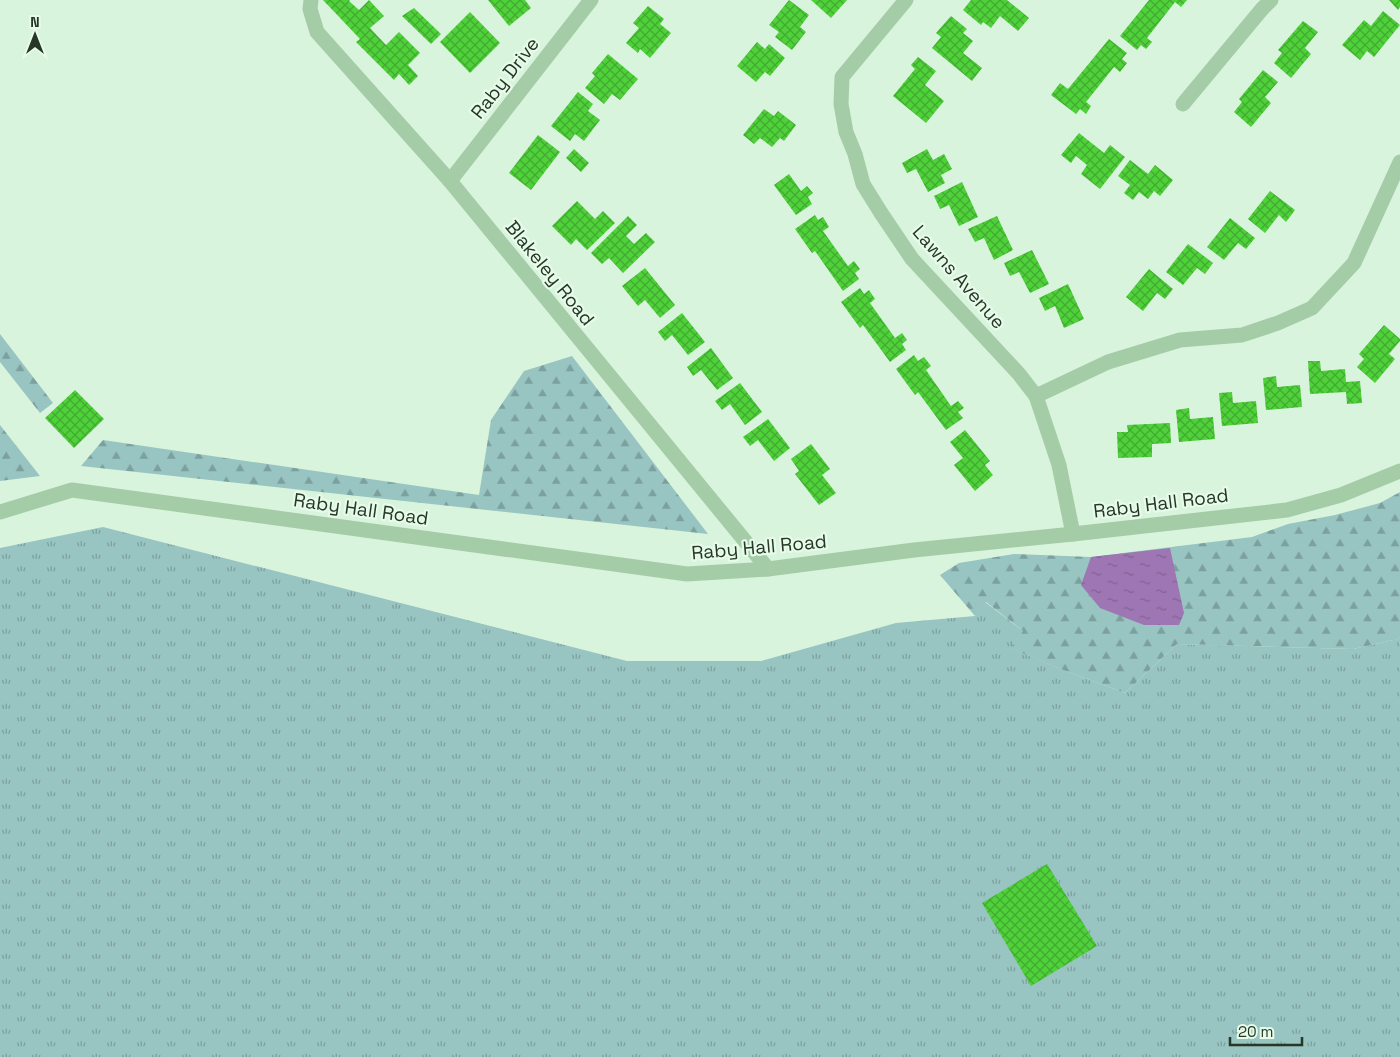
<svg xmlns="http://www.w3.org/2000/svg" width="1400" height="1057" font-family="'Space Grotesk',sans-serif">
<defs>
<pattern id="grass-tufts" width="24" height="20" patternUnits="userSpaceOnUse" patternTransform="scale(1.25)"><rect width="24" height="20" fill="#98c4c2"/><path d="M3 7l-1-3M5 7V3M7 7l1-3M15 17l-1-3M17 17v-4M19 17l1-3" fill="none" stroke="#7ca09d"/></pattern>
<pattern id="forest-firs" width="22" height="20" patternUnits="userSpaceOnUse" patternTransform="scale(1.25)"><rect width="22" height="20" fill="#98c4c2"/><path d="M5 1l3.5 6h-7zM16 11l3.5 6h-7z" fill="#7ca09d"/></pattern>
<pattern id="water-ripples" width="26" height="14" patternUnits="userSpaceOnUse" patternTransform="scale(1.25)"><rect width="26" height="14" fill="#9e76b3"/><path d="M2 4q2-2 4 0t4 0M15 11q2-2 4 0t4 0" fill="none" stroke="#816291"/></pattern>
<pattern id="building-cross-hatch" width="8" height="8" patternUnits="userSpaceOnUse" patternTransform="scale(1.25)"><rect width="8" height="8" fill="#4fd13a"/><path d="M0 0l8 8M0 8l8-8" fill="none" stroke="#42aa31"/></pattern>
</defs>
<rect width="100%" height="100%" fill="#d9f4dd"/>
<polygon fill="url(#grass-tufts)" points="103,527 627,661 761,661 896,623 975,616 985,602 1023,631 1011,648 1068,672 1125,693 1177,644 1353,649 1398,639 1400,637 1400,1057 0,1057 0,548"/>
<g fill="url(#forest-firs)">
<polygon points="0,334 53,403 40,413 0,362"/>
<polygon points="572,356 708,534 81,466 103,440 479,495 491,420 524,371"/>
<polygon points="0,425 40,476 0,481"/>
<polygon points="1400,492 1400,637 1398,639 1353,649 1177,644 1125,693 1068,672 1010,648 1023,631 986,602 975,616 940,575 959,563 1014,554 1091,557 1252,537 1288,524 1335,515 1380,503"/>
</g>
<polygon fill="url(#water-ripples)" points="1170,548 1184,613 1179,625 1144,625 1100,608 1081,585 1091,557"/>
<g fill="url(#building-cross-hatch)">
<polygon points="323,0 350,0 349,1 359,10 369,0 384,16 370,28 386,45 399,32 420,53 408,65 418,76 409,85 399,74 394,80 356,42 360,39"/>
<polygon points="488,0 525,0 531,8 509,26"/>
<polygon points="789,0 809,15 800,27 806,32 792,50 775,37 779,32 769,25"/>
<polygon points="811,0 847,0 831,18"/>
<polygon points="971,0 1007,0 1029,18 1018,31 1000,16 991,28 983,22 981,25 963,10"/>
<polygon points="1149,0 1187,0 1181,7 1175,2 1147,38 1152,42 1146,49 1141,45 1137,50 1120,36"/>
<polygon points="1389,0 1400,0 1400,7 1398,10"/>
<polygon points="648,6 664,19 660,24 671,33 650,58 640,49 638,53 626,43 639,28 633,23"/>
<polygon points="414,8 441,34 431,44 402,16"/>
<polygon points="1383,11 1400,25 1374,57 1367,51 1360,60 1342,45 1364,20 1371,26"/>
<polygon points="470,12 500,43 470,73 440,42"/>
<polygon points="951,16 967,29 963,33 973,41 963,53 982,68 972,81 932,48 941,37 936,33"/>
<polygon points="1303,21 1318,32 1305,48 1311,54 1291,78 1274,63 1282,53 1278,50"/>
<polygon points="1109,39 1127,53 1122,59 1127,63 1120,72 1114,67 1086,102 1091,106 1086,114 1080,109 1076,114 1051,95 1060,83 1068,89"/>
<polygon points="757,42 765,49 769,44 785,58 770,76 765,72 756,82 737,66"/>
<polygon points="608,54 638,79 620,100 612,94 604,104 585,88 595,76 592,73"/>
<polygon points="918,57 936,71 925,85 944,101 926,123 893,96 915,69 911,65"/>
<polygon points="1263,70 1278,82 1265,97 1271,103 1251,127 1234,112 1242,102 1239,99"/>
<polygon points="578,92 593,104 588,111 600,120 584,141 575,134 570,141 551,126"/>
<polygon points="764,109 774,116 778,111 796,125 784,141 780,138 772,147 760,138 754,144 743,135"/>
<polygon points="1079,133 1104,153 1110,145 1125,157 1100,189 1081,174 1087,165 1076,156 1071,163 1061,155"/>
<polygon points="538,135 560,152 531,190 509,173"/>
<polygon points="574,149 589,163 581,172 566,158"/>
<polygon points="927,149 933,160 944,154 952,169 941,175 945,183 928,192 916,169 907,173 902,163"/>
<polygon points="1130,160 1148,174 1155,165 1173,180 1160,196 1154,191 1148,199 1139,192 1133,200 1124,193 1130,185 1118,176"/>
<polygon points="789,174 801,191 807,186 813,193 808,197 812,204 796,215 774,185"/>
<polygon points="962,182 978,217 959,226 949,205 940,209 934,196"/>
<polygon points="1270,191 1295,210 1286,222 1279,215 1265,233 1248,219"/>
<polygon points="577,201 595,219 603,211 615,223 587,250 576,239 571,245 552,226"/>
<polygon points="815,215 818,220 823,217 829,227 823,231 848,266 854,261 860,269 855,273 859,279 843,291 815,251 812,253 795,229"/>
<polygon points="628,216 637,225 626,236 634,244 646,233 655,242 623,273 609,258 602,264 591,253"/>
<polygon points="997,216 1013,250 994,260 984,238 975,242 968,229"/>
<polygon points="1230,218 1255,238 1246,249 1238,243 1224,260 1207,247"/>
<polygon points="1188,244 1213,263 1205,274 1197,268 1183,285 1166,272"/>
<polygon points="1032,250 1049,284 1030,293 1019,272 1010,276 1004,263"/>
<polygon points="645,268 675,305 660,318 645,300 638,306 622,286"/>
<polygon points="1149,269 1173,289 1165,299 1157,293 1143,311 1126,297"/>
<polygon points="1068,284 1084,319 1064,328 1055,306 1045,311 1039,298"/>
<polygon points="860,288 864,294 869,290 875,299 870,303 895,338 902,333 907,340 902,344 906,350 890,362 863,325 860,328 841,302"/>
<polygon points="682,313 705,342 688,355 672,335 665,341 658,332"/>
<polygon points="1384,325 1400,339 1400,341 1389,354 1395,359 1375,383 1357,367 1364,359 1359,354"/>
<polygon points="711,348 733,378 717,390 701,370 693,376 687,367"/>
<polygon points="914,355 918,361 924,357 931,366 926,370 951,406 958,401 964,408 958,412 963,418 946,430 918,392 915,395 896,369"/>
<polygon points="1308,361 1320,361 1321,371 1345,369 1346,382 1360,381 1362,403 1347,404 1346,392 1310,394"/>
<polygon points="1276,376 1277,387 1300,385 1302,407 1266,410 1263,378"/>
<polygon points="740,383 762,412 745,425 730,404 722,410 715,401"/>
<polygon points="75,390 104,419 74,448 45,418"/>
<polygon points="1232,392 1233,403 1256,401 1258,423 1222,426 1219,393"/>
<polygon points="1189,408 1190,419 1213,417 1215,439 1179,442 1176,410"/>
<polygon points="768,419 790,448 774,461 758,440 750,446 743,437"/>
<polygon points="1170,423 1171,443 1152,444 1152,457 1118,458 1117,432 1128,432 1127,425"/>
<polygon points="965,430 990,461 985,465 993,475 975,491 954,465 963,458 950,442"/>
<polygon points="811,444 830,469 822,475 836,493 819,505 795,474 799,471 791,459"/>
<polygon points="1047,864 1097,946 1031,986 982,903"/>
</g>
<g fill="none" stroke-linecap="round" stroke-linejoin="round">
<g stroke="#a4cda7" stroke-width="15">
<polyline points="311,0 310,9 317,32 450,181 768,569"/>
<polyline points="906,0 842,77 841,104 846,132 855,154 863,184 881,213 912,259 1019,374 1036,396 1059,465 1073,534"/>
<polyline points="1183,104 1262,9 1271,0"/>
<polyline points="450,181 591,0"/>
<polyline points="1036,396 1108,362 1180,340 1242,335 1278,323 1312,308 1354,263 1400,162"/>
<polyline points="0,512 72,490 687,574 768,569 914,550 1073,534 1287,510 1341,495 1400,471"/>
</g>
</g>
<g text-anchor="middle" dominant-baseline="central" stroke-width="4.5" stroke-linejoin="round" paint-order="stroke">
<g font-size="19" fill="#273726" stroke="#e6fbe9">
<text transform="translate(505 78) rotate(-52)">Raby Drive</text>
<text transform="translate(550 273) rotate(51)">Blakeley Road</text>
<text transform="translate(959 277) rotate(49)">Lawns Avenue</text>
<text transform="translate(1161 503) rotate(-7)">Raby Hall Road</text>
<text transform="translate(361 509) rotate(8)">Raby Hall Road</text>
<text transform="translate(759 547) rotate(-5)">Raby Hall Road</text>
</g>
</g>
<g transform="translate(35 35)" stroke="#e6fbe9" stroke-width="4" paint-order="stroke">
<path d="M0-4L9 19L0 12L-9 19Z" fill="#273726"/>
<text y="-8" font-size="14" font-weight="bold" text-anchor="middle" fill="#273726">N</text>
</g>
<path d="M1230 1037v8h72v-8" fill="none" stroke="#273726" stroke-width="2.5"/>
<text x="1238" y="1037" font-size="15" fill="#273726" stroke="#e6fbe9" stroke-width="4" paint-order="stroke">20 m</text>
</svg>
